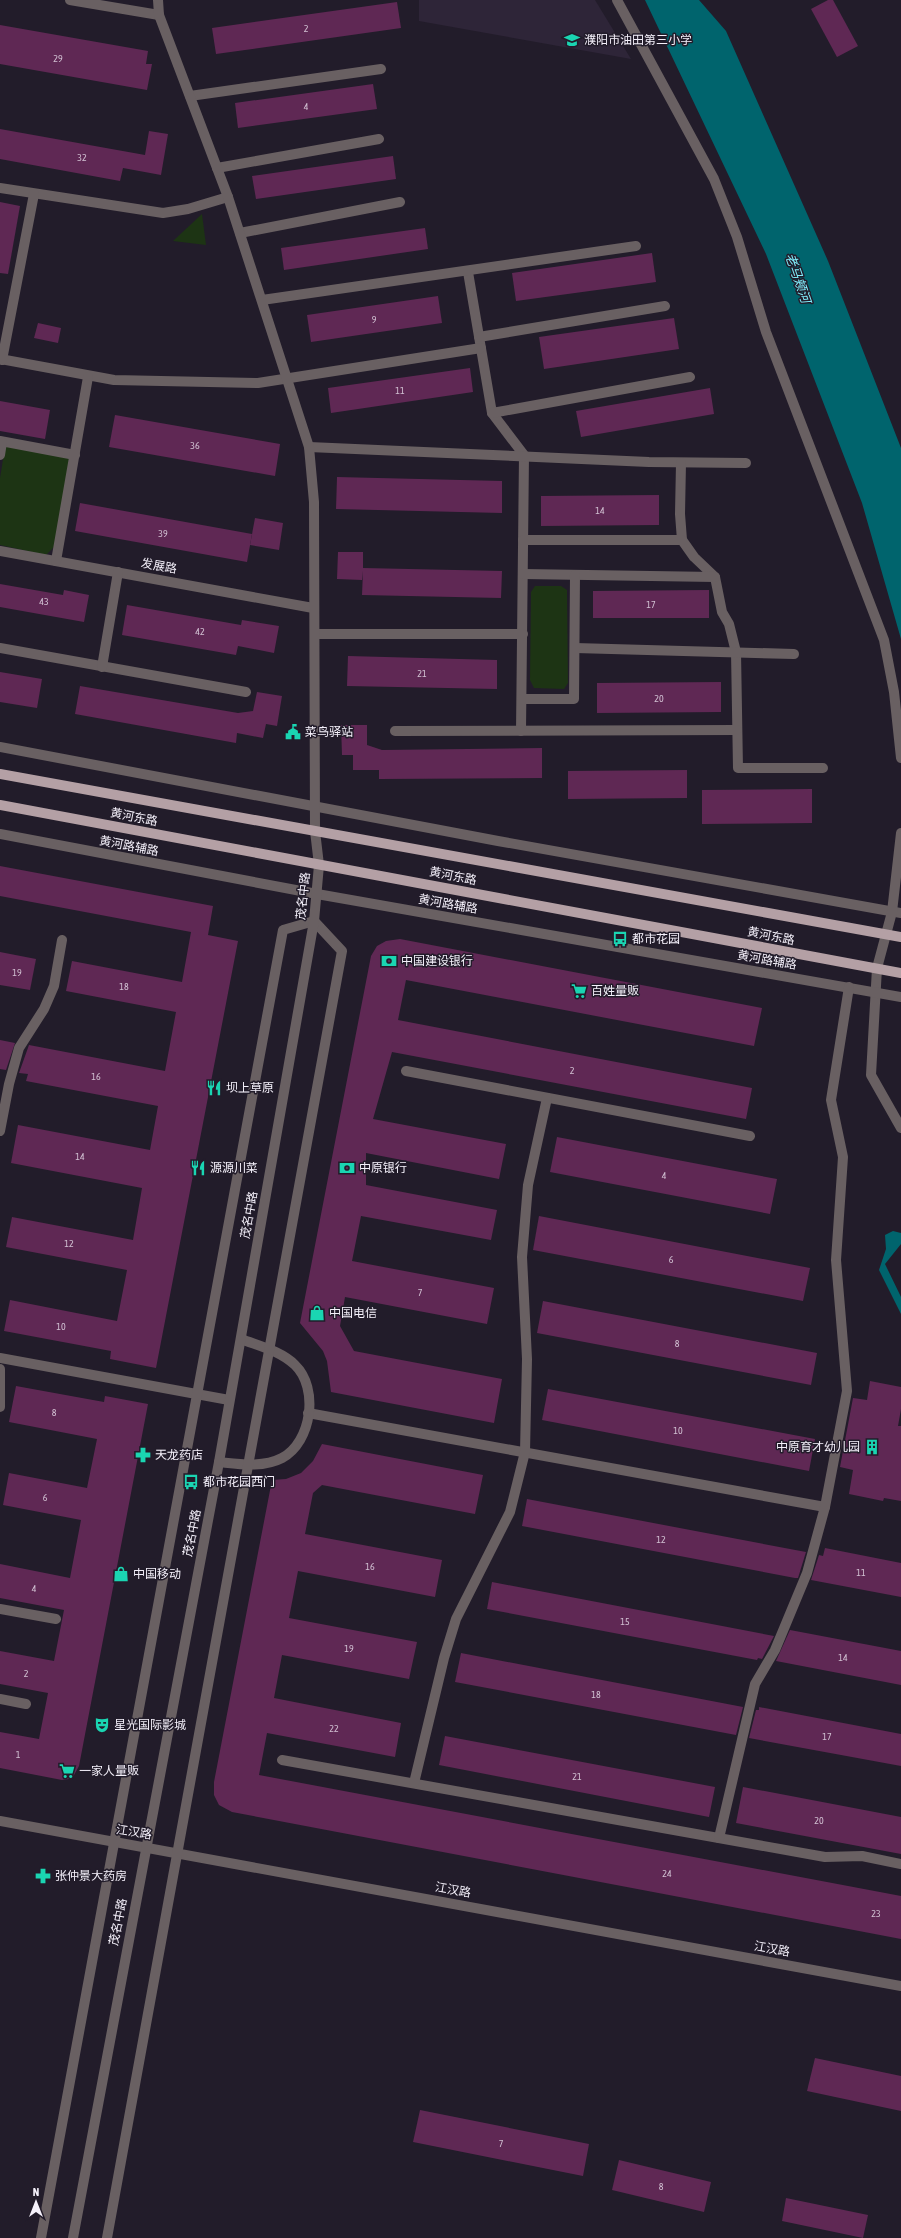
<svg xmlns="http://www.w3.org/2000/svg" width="901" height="2238" font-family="'Asap Condensed','Noto Sans SC',sans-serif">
<rect width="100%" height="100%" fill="#221c2a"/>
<polygon fill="#2e2538" points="419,0 595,0 631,59 419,21"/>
<g fill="#1d3414">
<polygon points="202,214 206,245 173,241"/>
<polygon points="10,445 67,457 70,461 54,547 46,555 0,545 0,478 5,447"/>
<polygon points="535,586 561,586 567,590 568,683 564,689 534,688 530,680 531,592"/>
</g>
<g fill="#00646d">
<polygon points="645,0 699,0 726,31 828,261 901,448 901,639 862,503 766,254"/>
<polygon points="893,1231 901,1233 901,1244 885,1264 901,1297 901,1314 879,1270 886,1249 885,1235"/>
</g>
<g fill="#5f2854">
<polygon points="828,0 833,0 858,46 837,57 811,9"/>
<polygon points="397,2 401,28 216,54 212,28"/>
<polygon points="0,25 148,51 146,64 152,64 147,90 0,64"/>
<polygon points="373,84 377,109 238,128 235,103"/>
<polygon points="0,129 145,155 149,131 168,134 161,175 123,168 120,181 0,159"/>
<polygon points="393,156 396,179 256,199 252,176"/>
<polygon points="0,202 20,206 8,274 0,273"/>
<polygon points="425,228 428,249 284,270 281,248"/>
<polygon points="652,253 656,282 516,301 512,273"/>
<polygon points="438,296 442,323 311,342 307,315"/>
<polygon points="674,318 679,349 544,369 539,337"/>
<polygon points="38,323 61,328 58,343 34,338"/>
<polygon points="470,368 473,392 331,413 328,388"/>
<polygon points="710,388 714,414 581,437 576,411"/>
<polygon points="0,401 50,410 45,439 0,431"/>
<polygon points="115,415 280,444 275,476 109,447"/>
<polygon points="337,477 502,481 502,513 336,509"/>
<polygon points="659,495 659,525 541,526 541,496"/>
<polygon points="80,503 252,534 247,562 75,531"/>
<polygon points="255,518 283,523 279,550 250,545"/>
<polygon points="338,552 363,552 363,568 502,571 501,598 362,595 363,571 362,580 337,579"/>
<polygon points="0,584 63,595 64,590 89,595 84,622 0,607"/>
<polygon points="709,590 709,618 593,618 593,591"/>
<polygon points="127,605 241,625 242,620 279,626 274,653 238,646 236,655 122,635"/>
<polygon points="348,656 497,660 497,689 347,686"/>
<polygon points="0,672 42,679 37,708 0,702"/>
<polygon points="721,682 721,712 597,713 597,683"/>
<polygon points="80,686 238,713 253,711 257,692 282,696 277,726 266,724 263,738 237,733 236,743 75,714"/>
<polygon points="341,725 367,725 367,745 382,750 542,748 542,778 379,779 379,770 353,770 353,755 342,755"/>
<polygon points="687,770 687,798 568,799 568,771"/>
<polygon points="812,789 812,823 702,824 702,790"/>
<polygon points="0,866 213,906 208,935 238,941 156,1368 110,1359 111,1351 4,1331 10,1300 117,1321 127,1270 6,1247 12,1217 133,1240 142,1188 11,1163 18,1125 150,1150 158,1106 26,1081 28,1074 19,1073 29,1045 165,1071 176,1012 66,991 72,961 182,982 191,932 0,896"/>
<polygon points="400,939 762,1008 754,1046 406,980 398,1020 752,1088 746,1119 392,1052 373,1119 506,1144 499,1179 366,1153 366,1185 497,1210 491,1240 361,1216 352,1261 494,1288 487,1324 345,1297 340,1326 354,1351 502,1379 494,1423 331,1392 327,1361 323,1351 300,1323 371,956 377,946 386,941"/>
<polygon points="0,952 36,959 30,990 0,985"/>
<polygon points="0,1040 15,1043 6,1070 0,1069"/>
<polygon points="557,1137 777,1179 770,1214 550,1172"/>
<polygon points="539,1216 810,1268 803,1301 533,1250"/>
<polygon points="543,1301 817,1353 811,1385 537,1333"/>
<polygon points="870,1381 901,1387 901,1409 898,1426 901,1426 901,1501 884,1498 883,1501 849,1494 853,1470 840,1467 853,1398 867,1400"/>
<polygon points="16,1386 104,1402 105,1396 148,1404 79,1766 74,1775 69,1779 62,1780 0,1768 0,1732 39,1739 48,1693 0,1684 0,1651 54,1661 64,1610 0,1598 0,1564 70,1578 81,1520 3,1505 9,1473 87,1488 97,1439 9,1422"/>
<polygon points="548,1389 815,1439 809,1471 542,1420"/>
<polygon points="322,1444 483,1475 475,1514 322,1485 313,1493 305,1534 442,1560 435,1597 298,1571 289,1618 417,1642 409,1679 282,1655 274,1698 401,1723 395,1757 267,1733 259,1775 901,1896 901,1939 232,1812 219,1805 214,1795 214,1782 272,1480 286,1479 301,1473 313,1461"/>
<polygon points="527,1499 806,1552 798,1578 795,1578 522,1526"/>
<polygon points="825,1548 901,1563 901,1597 811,1580 819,1555 823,1556"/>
<polygon points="492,1582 774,1636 762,1659 758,1658 757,1660 487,1609"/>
<polygon points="790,1630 901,1651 901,1685 776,1661"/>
<polygon points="461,1653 743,1707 736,1735 455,1682"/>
<polygon points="759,1707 901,1734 901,1766 749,1738 756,1710 759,1710"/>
<polygon points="445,1736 715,1787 709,1817 439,1765"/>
<polygon points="743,1787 901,1817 901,1854 736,1823"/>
<polygon points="815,2058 901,2076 901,2111 807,2091"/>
<polygon points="420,2110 589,2144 583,2176 413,2142"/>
<polygon points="619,2160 711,2182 704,2212 612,2190"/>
<polygon points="786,2198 868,2215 863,2238 782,2221"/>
</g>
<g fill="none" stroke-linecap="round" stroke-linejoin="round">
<g stroke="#696062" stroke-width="10">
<polyline points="70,0 159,15"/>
<polyline points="617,0 714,179 737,237 766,332 884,640 894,692 901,758"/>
<polyline points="190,96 381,69"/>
<polyline points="217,168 379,139"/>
<polyline points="0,188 163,213 188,209 228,197"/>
<polyline points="240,233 400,202"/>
<polyline points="468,272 492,413 524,455 521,731"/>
<polyline points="262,300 636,246"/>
<polyline points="479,337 665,306"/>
<polyline points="0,359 114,380 258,383 481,348"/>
<polyline points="2,360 34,194"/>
<polyline points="492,413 690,377"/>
<polyline points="0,441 75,455"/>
<polyline points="309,447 649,462 746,463"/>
<polyline points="0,455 2,442"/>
<polyline points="681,463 680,514 682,540 694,557 715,577 722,612 729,624 736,652 738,768 823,768"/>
<polyline points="523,540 682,540"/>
<polyline points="0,551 313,608"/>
<polyline points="56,561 88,377"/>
<polyline points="523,574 715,577"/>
<polyline points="315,634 523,634"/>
<polyline points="0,648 246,692"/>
<polyline points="575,648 794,654"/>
<polyline points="102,667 118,572"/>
<polyline points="522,699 574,699 575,575"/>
<polyline points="395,731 737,730"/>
<polyline points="0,747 498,841 901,913"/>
<polyline points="901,833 892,912 877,968 871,1075 901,1128"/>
<polyline points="0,834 317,894 901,997"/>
<polyline points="406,1071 750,1136"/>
<polyline points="0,1131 9,1084 19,1048 44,1009 54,986 62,940"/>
<polyline points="0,1358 229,1400"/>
<polyline points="0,1369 0,1407"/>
<polyline points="308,1413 825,1507"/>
<path d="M219 1462C239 1464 263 1468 282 1458 312 1442 319 1388 295 1365 281 1351 259 1346 241 1339"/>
<polyline points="0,1609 56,1619"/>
<polyline points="0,1699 26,1704"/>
<polyline points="282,1760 825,1857 862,1856 901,1864"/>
<polyline points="414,1783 444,1658 456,1619 510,1512 525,1452 527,1359 522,1257 528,1185 547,1098"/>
<polyline points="0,1821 901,1986"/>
<polyline points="719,1838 755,1684 775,1650 807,1573 825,1507 847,1391 836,1260 843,1157 831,1100 849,987"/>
<polyline points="41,2238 283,930 314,921 342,951 107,2238"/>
<polyline points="73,2238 219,1462 314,921 319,865 315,831 314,502 309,447 228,197 159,15 158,0"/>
</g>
<g stroke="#b4a0a5" stroke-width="10">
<polyline points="0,774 901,937"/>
<polyline points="0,805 901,973"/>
</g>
</g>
<defs>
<symbol id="school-bare" viewBox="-9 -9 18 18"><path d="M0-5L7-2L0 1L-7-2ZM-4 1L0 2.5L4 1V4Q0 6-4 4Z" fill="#1ad5b2" stroke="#221c2a" stroke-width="2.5" paint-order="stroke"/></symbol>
<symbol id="civic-bare" viewBox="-9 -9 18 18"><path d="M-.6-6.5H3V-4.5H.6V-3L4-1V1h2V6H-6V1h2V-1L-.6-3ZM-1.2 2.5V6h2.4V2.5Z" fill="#1ad5b2" stroke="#221c2a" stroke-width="2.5" paint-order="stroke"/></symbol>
<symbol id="bus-bare" viewBox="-9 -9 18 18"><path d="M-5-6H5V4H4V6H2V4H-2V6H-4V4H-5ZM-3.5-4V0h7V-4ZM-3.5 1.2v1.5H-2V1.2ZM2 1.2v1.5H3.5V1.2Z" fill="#1ad5b2" stroke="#221c2a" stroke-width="2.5" paint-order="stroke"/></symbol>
<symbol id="bank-bare" viewBox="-9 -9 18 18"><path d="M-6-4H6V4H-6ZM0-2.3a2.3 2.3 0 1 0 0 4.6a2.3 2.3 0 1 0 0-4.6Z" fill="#1ad5b2" stroke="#221c2a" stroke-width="2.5" paint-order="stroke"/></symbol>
<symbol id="supermarket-bare" viewBox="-9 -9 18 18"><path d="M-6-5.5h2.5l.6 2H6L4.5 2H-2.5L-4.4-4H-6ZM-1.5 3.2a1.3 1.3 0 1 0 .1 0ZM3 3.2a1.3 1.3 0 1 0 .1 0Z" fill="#1ad5b2" stroke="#221c2a" stroke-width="2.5" paint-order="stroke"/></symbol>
<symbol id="restaurant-bare" viewBox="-9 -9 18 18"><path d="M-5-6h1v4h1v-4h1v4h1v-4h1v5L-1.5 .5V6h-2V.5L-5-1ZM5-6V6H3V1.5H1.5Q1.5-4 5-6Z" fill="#1ad5b2" stroke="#221c2a" stroke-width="2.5" paint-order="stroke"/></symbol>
<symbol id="shop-bare" viewBox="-9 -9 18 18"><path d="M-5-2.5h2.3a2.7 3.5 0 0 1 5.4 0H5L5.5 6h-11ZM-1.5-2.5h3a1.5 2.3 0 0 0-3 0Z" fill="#1ad5b2" stroke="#221c2a" stroke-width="2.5" paint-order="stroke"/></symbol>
<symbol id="building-bare" viewBox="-9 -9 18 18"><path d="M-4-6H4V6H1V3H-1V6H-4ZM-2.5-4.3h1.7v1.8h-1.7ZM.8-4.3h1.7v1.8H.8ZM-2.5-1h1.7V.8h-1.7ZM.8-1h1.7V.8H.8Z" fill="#1ad5b2" stroke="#221c2a" stroke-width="2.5" paint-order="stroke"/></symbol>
<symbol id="pharmacy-bare" viewBox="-9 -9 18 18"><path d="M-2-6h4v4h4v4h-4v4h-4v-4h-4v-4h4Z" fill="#1ad5b2" stroke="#221c2a" stroke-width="2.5" paint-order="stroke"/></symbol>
<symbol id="theatre-bare" viewBox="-9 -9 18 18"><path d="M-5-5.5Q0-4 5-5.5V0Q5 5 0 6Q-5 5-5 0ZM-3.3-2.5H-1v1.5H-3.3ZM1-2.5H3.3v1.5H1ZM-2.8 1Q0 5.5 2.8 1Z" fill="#1ad5b2" stroke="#221c2a" stroke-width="2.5" paint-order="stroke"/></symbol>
</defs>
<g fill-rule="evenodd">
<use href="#school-bare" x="561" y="29" width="22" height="22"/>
<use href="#civic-bare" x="282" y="721" width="22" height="22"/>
<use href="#bus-bare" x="609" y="928" width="22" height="22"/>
<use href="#bank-bare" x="378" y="950" width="22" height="22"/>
<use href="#supermarket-bare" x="568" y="980" width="22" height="22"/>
<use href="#restaurant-bare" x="203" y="1077" width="22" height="22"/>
<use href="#restaurant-bare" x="187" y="1157" width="22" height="22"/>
<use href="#bank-bare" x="336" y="1157" width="22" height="22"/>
<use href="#shop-bare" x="306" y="1302" width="22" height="22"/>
<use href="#building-bare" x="861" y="1436" width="22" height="22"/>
<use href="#pharmacy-bare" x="132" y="1444" width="22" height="22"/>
<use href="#bus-bare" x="180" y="1471" width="22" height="22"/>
<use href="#shop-bare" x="110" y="1563" width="22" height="22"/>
<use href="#theatre-bare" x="91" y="1714" width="22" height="22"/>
<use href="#supermarket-bare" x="56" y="1760" width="22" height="22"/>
<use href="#pharmacy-bare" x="32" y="1865" width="22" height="22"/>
</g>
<g text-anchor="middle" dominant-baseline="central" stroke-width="3" stroke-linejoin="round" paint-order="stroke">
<g font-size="10" fill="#d0bfd1">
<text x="306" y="28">2</text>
<text x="58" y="58">29</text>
<text x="306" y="106">4</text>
<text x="82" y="157">32</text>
<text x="374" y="319">9</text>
<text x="400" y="390">11</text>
<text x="195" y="445">36</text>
<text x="600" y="510">14</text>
<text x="163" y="533">39</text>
<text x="44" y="601">43</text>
<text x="651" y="604">17</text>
<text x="200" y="631">42</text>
<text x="422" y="673">21</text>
<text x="659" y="698">20</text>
<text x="17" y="972">19</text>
<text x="124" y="986">18</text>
<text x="572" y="1070">2</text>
<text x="96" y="1076">16</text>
<text x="80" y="1156">14</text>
<text x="664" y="1175">4</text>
<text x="69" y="1243">12</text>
<text x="671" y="1259">6</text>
<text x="420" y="1292">7</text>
<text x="61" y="1326">10</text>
<text x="677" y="1343">8</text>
<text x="54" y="1412">8</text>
<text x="678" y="1430">10</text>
<text x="45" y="1497">6</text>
<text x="661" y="1539">12</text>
<text x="370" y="1566">16</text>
<text x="861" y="1572">11</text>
<text x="34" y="1588">4</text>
<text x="625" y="1621">15</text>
<text x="349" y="1648">19</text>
<text x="843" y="1657">14</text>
<text x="26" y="1673">2</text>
<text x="596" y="1694">18</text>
<text x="334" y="1728">22</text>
<text x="827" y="1736">17</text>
<text x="18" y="1754">1</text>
<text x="577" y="1776">21</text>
<text x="819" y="1820">20</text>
<text x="667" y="1873">24</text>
<text x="876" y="1913">23</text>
<text x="501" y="2143">7</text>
<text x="661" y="2186">8</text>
</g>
<g font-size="12" fill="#f5f1fb" stroke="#221c2a" text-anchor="start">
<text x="584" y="40">濮阳市油田第三小学</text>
<text x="305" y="732">菜鸟驿站</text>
<text x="632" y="939">都市花园</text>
<text x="401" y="961">中国建设银行</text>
<text x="591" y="991">百姓量贩</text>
<text x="226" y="1088">坝上草原</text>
<text x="210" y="1168">源源川菜</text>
<text x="359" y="1168">中原银行</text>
<text x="329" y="1313">中国电信</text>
<text x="860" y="1447" text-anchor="end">中原育才幼儿园</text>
<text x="155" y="1455">天龙药店</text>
<text x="203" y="1482">都市花园西门</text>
<text x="133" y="1574">中国移动</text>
<text x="114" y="1725">星光国际影城</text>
<text x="79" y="1771">一家人量贩</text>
<text x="55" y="1876">张仲景大药房</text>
</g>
<g font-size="12" fill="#f5f1fb" stroke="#221c2a">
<text transform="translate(159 566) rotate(10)">发展路</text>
<text transform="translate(134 817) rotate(11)">黄河东路</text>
<text transform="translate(129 846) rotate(11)">黄河路辅路</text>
<text transform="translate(453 876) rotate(11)">黄河东路</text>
<text transform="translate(303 896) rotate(-84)">茂名中路</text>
<text transform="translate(448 904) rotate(10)">黄河路辅路</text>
<text transform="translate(771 936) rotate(11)">黄河东路</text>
<text transform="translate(767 960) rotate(10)">黄河路辅路</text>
<text transform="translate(249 1215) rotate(-80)">茂名中路</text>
<text transform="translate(192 1533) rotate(-79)">茂名中路</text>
<text transform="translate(134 1832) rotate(9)">江汉路</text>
<text transform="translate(453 1890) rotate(10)">江汉路</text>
<text transform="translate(118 1922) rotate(-79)">茂名中路</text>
<text transform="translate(772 1949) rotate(10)">江汉路</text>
</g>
<g font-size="13" font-style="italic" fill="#81effc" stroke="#221c2a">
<text transform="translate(798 278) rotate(71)">老马颊河</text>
</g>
</g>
<g transform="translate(36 2202)" stroke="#221c2a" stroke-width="3" paint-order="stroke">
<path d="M0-3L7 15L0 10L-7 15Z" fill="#f5f1fb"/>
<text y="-6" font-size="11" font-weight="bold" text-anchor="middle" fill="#f5f1fb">N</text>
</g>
</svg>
